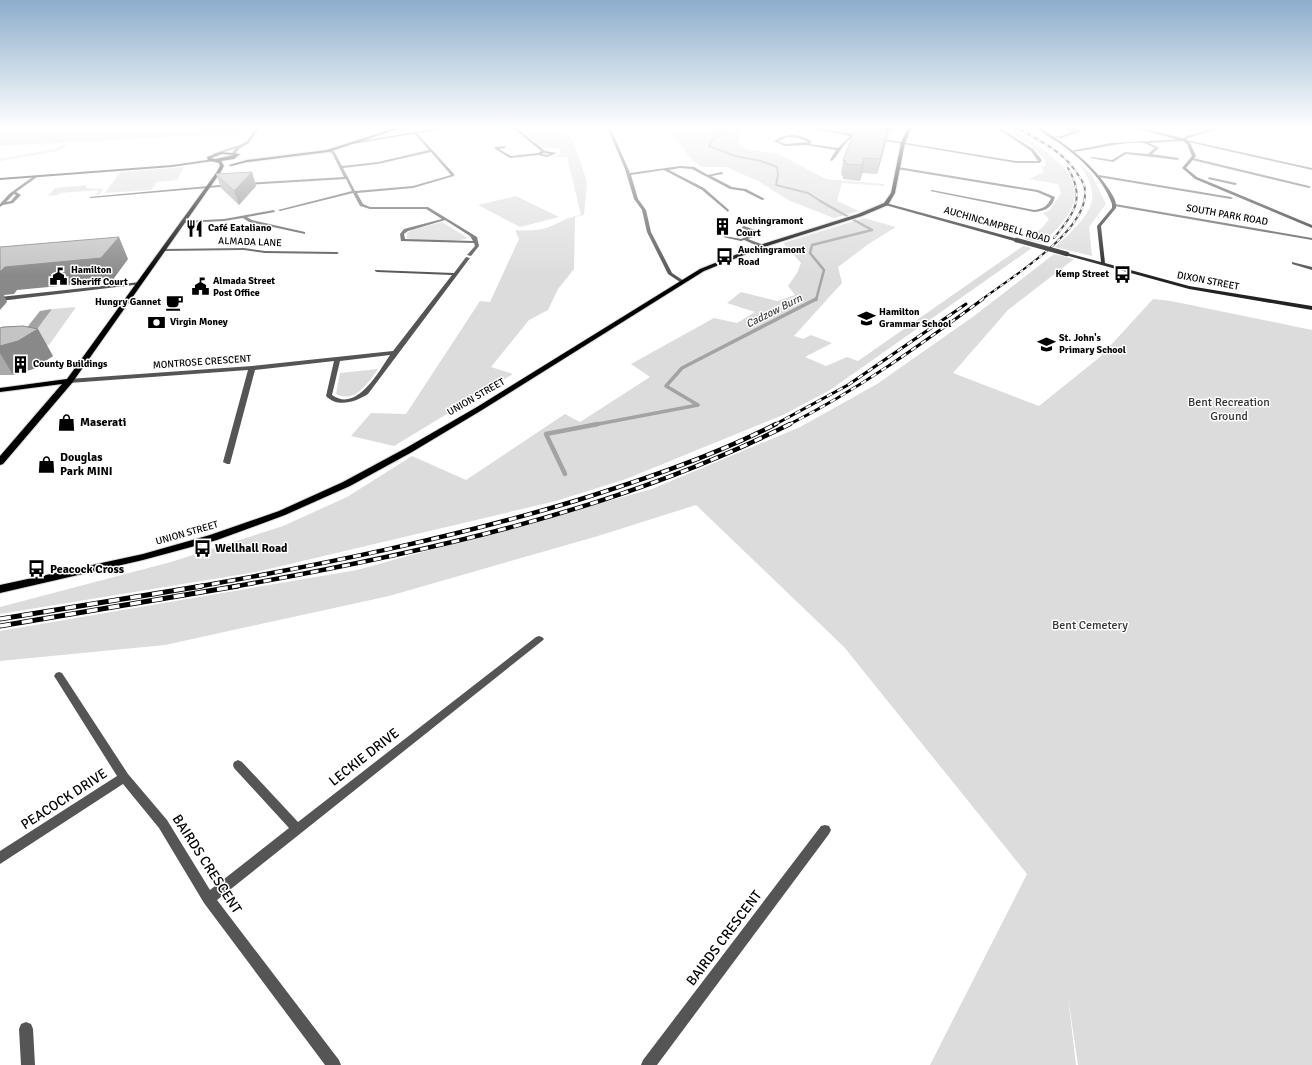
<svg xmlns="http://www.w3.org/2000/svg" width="1312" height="1065" font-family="Signika,sans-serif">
<rect width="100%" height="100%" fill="#fff"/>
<g fill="#dcdcdc">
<polygon points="0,127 158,127 136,132 250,127 244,133 0,146"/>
<polygon points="664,127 737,127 741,132 738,143 747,150 776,153 826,179 884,184 884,186 842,183 837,201 859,211 834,218 790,201 758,181 726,167 701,167 690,158 679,142"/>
<path d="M1005 127C1016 129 1029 140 1039 147 1088 180 1085 207 1041 243L1024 239 1042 228 1049 219 1043 213 1050 210 1061 193 1058 184 1029 179 1044 172 1041 167 1046 165V161L1036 150Z"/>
<path d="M555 129 573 140 587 182 584 215 575 217 574 269 558 289 548 310 529 320 491 367 513 374 394 446 351 436 371 413 406 414 480 301 490 302 519 239 515 230C527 231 538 231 549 227 561 222 568 217 581 215L567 157H552L560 154V150L557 148H541L524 133Z"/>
<polygon points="61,145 68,145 58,151 0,161 0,159 55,149"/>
<path d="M1080 164 1092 175 1106 204 1089 227 1092 256 1055 247C1068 235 1096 212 1092 192 1091 182 1085 173 1080 164Z"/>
<polygon points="184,167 177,180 157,182 151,190 105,193 120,172"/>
<polygon points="87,185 86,188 103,189 99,195 96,195 99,190 60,193 58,195 48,196 55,188"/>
<polygon points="516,196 559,217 520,227 478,205"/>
<polygon points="864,218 896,227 870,243 838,267 842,283 794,336 803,339 811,335 832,343 805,357 826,366 847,357 858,361 1023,246 1032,248 830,390 783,415 626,479 556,501 256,572 0,614 0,607 171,562 283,526 347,497 412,456 466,480 565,414 580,422 650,377 631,364 714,318 737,323 755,312 727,303 741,292 777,301 795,295 788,286 797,273 801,263 783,243"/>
<path d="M442 222 468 238C456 243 419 242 407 238V233L412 230Z"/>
<polygon points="1054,254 1074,259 1008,310 953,373 1039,406 1100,357 1153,299 1171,301 1312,330 1312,1065 1078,1065 1068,997 1076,1065 930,1065 1027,874 844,647 696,505 598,536 389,596 165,645 0,661 0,631 357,570 652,489 800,427 877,384 974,316"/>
<polygon points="76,307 49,345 23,348 52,309"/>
<path d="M378 369C368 383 355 404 336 394L340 373Z"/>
</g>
<polygon fill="#a3a3a3" points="52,309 23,348 10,349 40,311"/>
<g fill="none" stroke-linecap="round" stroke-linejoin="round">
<polyline stroke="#a3a3a3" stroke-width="2" points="721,127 725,132 712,140 709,146 735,156 761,161 777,167 778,175 776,185 808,193 822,202"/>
<polyline stroke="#a3a3a3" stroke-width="2.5" points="816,300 824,270 810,253 812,245 872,230 820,201"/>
<polyline stroke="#a3a3a3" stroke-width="3.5" points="593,425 698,405 666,386 682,368 816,299"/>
<polyline stroke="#a3a3a3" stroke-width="4.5" points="565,474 546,434 598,424"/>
<defs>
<g id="primary">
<polygon points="399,127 404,127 328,152 247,162 231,166 229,165 247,160 327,150"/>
<polygon points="908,127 912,127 905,143 895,193 888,205 862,216 764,247 704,271 482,410 412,452 350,486 285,515 217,540 143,560 0,593 0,585 143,554 210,535 279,511 343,482 406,448 477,407 700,269 760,245 858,214 884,203 891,193 901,143"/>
<path d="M222 152 240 154 234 159 221 161 224 166 220 173 72 383 3 464 0 465V456L62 384 0 392V388L67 379 216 173 220 166 219 163 208 160 207 157ZM222 154 234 155 215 159 211 158Z"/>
</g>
</defs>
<use href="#primary" stroke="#dbdbdb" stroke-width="2"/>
<g fill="#555" fill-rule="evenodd">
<polygon points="257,127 260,127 249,143 239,149 235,154 232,153 236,148 215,155 212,154 240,145 247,141"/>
<polygon points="297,127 299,127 300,128 297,129"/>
<path d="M512 127H515L545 151 557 153 547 157 539 155 510 158 495 149V147L505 146V148L499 149 511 156 538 153 541 151ZM543 153 550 154 547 155 542 154Z"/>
<polygon points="607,127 610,127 630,173 680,166 694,167 708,175 722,172 723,174 711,176 732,187 746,189 765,199 762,200 744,191 730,189 692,169 680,168 669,170 704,188 729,210 728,212 702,190 664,170 631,175 638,199 646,210 651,232 672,273 684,281 680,282 668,274 647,232 642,210 634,199 625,169"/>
<path d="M802 127H808L854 134 865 137 863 138 854 136C842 144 840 153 832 161L830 160 836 150 806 145 785 146 774 141C785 133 802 133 812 142L809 144 838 148 850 136ZM788 137 798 138 808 142 785 144 778 141Z"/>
<polygon points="995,127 999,127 1033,149 1042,160 1040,163 1016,163 874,139 876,138 1016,161 1038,161 1031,151"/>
<path d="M1220 127H1225L1188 138 1186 140 1312 168V170L1184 141 1149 143 1159 148 1152 154 1179 158 1178 160 1126 154 1113 162 1090 158 1092 157 1112 160 1125 152 1148 154 1155 148C1151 146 1147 144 1144 143 1119 141 1096 150 1072 152L1070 151 1111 143 1183 139 1186 136Z"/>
<polygon points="1067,128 1084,131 1061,138 1051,137 1061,136 1071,132 1067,130"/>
<path d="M415 131 454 174V176L413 188 357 193 363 204 370 207H428L477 237 479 246 471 256 467 255 475 246 474 243 401 241 400 234 404 229 442 219 426 209H370L360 206 353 193 280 211 278 210 352 191 346 179 246 185 244 184 246 183 344 177 332 153 326 151 328 150 334 151 342 166 378 162 429 150 414 133ZM431 152 451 175 413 186 355 191 343 168 378 164ZM445 220 470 236 473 241 405 239 404 234 408 231Z"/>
<polygon points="1193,158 1309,186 1311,187 1309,188 1192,160"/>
<path d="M898 167 1038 190 1055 197C1052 208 1045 211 1034 212L930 191 932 190 1034 210C1043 209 1048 206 1051 198L1037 192 897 169Z"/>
<polygon points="1099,175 1231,197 1233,198 1231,199 1098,177"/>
<path d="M34 176 37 177 16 192 21 195 13 203 3 205 0 207V204L9 194ZM14 194 16 195 11 201 6 202Z"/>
<polygon points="1209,177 1236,183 1237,184 1235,185 1208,179"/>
<polygon points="230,184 231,186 91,198 89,197"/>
<polygon points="1115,204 1312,238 1312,240 1114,206"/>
<polygon points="274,210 275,212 247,217 252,220 305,232 305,234 249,222 243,218 224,221 184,223 182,222 184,221 224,219"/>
<polygon points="744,226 761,232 761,234 748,239 764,245 764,247 760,247 744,240 741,241 723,237 725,236 741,239 755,233 742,228 742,227"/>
<polygon points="244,248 265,251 337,252 339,253 337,254 265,253 244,250 163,251 161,250 163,249"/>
<path d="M466 257 470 258 368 394C356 402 337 408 326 396L334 361 255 370 230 464H227L223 462 248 370 69 383 66 381 69 379 252 366 393 351 452 275 377 272 375 271V270L454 273ZM390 355C379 371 357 413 332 395L340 361Z"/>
<polygon points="1292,262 1312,267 1312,270 1292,264"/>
<polygon points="140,282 142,283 142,284 0,301 0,297"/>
<polygon points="539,636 542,637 544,639 542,641 217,900 339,1060 341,1065 325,1065 204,903 159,828 123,784 0,864 0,851 117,776 56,679 54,676 56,673 59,672 62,673 128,774 167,820 210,890 289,828 234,768 233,765 234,762 238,760 242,762 298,822 536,637"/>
<polygon points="825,825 829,826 831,830 829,834 657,1065 641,1065 643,1060 821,826"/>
<polygon points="26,1022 31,1024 33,1029 35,1065 21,1065 19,1029 21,1024"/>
</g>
<g fill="#222" fill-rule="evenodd">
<polygon points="447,127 453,127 352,144 350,143"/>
<path d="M1036 127H1039C1065 144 1090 161 1108 188 1112 194 1117 201 1116 208L1101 226 1105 263 1189 286 1312 306V310L1189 289 1065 255V254L1067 253 1101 262 1097 226 1112 208V204C1103 178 1080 158 1059 143 1051 138 1042 133 1036 127Z"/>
<polygon points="1132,127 1137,127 1185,139 1190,143 1196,156 1186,168 1197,177 1312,225 1312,228 1195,179 1182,168 1192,156 1187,144 1183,141"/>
<polygon points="213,159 214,161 172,167 0,180 0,178 172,165"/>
<polygon points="886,203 1018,239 1018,240 1014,241 885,205"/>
</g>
<use href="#primary" fill="#000" fill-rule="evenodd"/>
<defs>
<g id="rail-far3">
<path d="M1054 238C1074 213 1086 199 1068 168"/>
<path d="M981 300C1010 278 1096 227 1084 185 1082 180 1077 173 1074 169 1061 150 1035 138 1015 127"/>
</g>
<g id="rail-far2">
<polyline points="774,425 848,385 966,304"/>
<path d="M788 425C858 390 920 345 983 299"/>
</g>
<g id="rail-far1">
<path d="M196 587C325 564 453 538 578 500 645 479 713 456 776 424"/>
<path d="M232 587C422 553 617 511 790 424"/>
</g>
<g id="rail">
<polyline points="0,619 202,586"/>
<polyline points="0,626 238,586"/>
</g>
</defs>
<use href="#rail-far3" stroke="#000" stroke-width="2"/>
<use href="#rail-far2" stroke="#000" stroke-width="3"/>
<use href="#rail-far1" stroke="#000" stroke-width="4.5"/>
<use href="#rail" stroke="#000" stroke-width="5"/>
<use href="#rail-far3" stroke="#fff" stroke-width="1.5" stroke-dasharray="4" stroke-linecap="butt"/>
<use href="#rail-far2" stroke="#fff" stroke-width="2" stroke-dasharray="6" stroke-linecap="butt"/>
<use href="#rail-far1" stroke="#fff" stroke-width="3" stroke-dasharray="8" stroke-linecap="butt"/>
<use href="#rail" stroke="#fff" stroke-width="3.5" stroke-dasharray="11" stroke-linecap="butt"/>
<polyline stroke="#222" stroke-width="4.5" points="1016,240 1067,254"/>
</g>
<g fill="#a9a9a9">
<polygon points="842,127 895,127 893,132 889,132 877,174 862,173 860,181 843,179 843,176 841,175 843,160 854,133 841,131"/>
<polygon points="252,172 256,186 239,205 221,188 216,174"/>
<polygon points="0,328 53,356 33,369 13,375 0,375"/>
</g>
<g fill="#898989">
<polygon points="889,127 890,127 889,132 887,138"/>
<polygon points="888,129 886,143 877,174 880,159"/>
<polygon points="864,158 862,173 860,181 862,165"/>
<polygon points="252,172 256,186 239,205 234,191"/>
<polygon points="119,237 128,259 112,281 17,290 14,294 4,295 7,302 0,310 0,271 5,267"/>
<polygon points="38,329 53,356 33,369 13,375 0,353 0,346"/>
</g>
<g fill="#c4c4c4" stroke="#898989">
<polygon points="856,127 874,127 888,129 880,159 864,158 862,165 845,164 846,161 843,160"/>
<polygon points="252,172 234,191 216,174"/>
<polygon points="119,237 101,258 5,267 1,271 0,271 0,247"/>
<polygon points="23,326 38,329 18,341 0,346 0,328 3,327"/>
</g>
<linearGradient id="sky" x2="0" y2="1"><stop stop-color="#8cadcc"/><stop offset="0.46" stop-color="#fff"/><stop offset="1" stop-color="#fff" stop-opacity="0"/></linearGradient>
<rect width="1312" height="276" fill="url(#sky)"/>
<defs>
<symbol id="building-bare" viewBox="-9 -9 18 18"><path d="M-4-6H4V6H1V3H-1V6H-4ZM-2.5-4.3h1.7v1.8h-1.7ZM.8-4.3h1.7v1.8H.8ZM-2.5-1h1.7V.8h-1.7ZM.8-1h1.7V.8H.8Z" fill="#000" stroke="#fff" stroke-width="2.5" paint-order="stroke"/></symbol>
<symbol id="restaurant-bare" viewBox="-9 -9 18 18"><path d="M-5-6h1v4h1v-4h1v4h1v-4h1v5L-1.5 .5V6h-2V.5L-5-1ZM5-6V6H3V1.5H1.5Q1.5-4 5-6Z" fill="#000" stroke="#fff" stroke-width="2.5" paint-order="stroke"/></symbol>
<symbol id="bus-bare" viewBox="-9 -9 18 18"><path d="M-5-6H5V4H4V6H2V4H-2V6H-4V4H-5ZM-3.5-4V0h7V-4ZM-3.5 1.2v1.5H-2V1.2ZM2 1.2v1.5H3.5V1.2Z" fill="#000" stroke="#fff" stroke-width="2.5" paint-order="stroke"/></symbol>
<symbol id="civic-bare" viewBox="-9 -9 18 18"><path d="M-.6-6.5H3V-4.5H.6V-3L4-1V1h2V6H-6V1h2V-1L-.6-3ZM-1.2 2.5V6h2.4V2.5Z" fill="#000" stroke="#fff" stroke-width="2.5" paint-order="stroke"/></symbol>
<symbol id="cafe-bare" viewBox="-9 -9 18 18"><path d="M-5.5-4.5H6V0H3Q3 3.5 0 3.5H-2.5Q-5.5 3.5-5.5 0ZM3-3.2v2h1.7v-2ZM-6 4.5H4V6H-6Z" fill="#000" stroke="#fff" stroke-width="2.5" paint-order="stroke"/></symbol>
<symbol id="school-bare" viewBox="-9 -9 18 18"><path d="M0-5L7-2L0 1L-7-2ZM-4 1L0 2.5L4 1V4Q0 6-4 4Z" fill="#000" stroke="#fff" stroke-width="2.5" paint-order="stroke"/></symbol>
<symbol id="bank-bare" viewBox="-9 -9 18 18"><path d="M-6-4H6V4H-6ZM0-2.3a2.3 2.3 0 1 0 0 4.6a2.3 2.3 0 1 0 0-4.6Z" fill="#000" stroke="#fff" stroke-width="2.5" paint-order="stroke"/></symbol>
<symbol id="shop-bare" viewBox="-9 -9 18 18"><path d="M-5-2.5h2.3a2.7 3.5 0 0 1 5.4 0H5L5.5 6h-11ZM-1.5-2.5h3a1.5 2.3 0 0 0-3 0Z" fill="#000" stroke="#fff" stroke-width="2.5" paint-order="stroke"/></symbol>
</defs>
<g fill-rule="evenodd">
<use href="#building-bare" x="710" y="214" width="25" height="25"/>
<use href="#restaurant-bare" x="182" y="216" width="25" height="25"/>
<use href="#bus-bare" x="712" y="244" width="25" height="25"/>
<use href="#bus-bare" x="1110" y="262" width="25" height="25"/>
<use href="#civic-bare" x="46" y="264" width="25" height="25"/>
<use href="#civic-bare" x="188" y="274" width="25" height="25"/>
<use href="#cafe-bare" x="162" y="290" width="25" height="25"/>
<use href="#school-bare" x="854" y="306" width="25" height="25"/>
<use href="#bank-bare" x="144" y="310" width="25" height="25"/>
<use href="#school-bare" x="1034" y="332" width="25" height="25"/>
<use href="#building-bare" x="8" y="352" width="25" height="25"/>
<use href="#shop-bare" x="54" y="410" width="25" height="25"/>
<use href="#shop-bare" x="34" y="452" width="25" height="25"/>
<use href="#bus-bare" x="190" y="536" width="25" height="25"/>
<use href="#bus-bare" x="24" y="556" width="25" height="25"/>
</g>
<g text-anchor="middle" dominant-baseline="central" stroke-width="3" stroke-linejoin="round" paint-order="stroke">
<g font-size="10" fill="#000" stroke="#fff">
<text transform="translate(1227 215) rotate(10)">SOUTH PARK ROAD</text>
<text transform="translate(997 225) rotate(16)">AUCHINCAMPBELL ROAD</text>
<text transform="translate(250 242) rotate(2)">ALMADA LANE</text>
<text transform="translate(1208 281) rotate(11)">DIXON STREET</text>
<text transform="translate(202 362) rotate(-4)">MONTROSE CRESCENT</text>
<text transform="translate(476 397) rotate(-30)">UNION STREET</text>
<text transform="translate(187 533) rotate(-16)">UNION STREET</text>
</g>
<g font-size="10" font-weight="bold" fill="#000" stroke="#fff" text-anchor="start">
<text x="736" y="221">Auchingramont<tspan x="736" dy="12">Court</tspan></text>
<text x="208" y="228">Café Eataliano</text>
<text x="738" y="250">Auchingramont<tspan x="738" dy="12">Road</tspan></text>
<text x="71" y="270">Hamilton<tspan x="71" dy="12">Sheriff Court</tspan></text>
<text x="1109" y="274" text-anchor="end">Kemp Street</text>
<text x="213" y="281">Almada Street<tspan x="213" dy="12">Post Office</tspan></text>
<text x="161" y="302" text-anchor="end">Hungry Gannet</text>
<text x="879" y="312">Hamilton<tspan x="879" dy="12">Grammar School</tspan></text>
<text x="170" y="322">Virgin Money</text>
<text x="1059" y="338">St. John's<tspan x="1059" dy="12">Primary School</tspan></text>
<text x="33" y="364">County Buildings</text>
</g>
<g font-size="11" font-style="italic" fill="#444" stroke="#fff">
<text transform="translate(774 311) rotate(-27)">Cadzow Burn</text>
</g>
<g font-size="12" fill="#333" stroke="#fff">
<text x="1229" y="402">Bent Recreation<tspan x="1229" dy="14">Ground</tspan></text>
<text x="1090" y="625">Bent Cemetery</text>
</g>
<g font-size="12" font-weight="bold" fill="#000" stroke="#fff" text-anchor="start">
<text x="80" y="422">Maserati</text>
<text x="60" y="457">Douglas<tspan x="60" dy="14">Park MINI</tspan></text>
<text x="215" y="548">Wellhall Road</text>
<text x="50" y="569">Peacock Cross</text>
</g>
<g font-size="14" fill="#000" stroke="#fff">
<text transform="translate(364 757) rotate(-38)">LECKIE DRIVE</text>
<text transform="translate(64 799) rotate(-33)">PEACOCK DRIVE</text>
<text transform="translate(207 864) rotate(57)">BAIRDS CRESCENT</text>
<text transform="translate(724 938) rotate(-53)">BAIRDS CRESCENT</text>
</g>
</g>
</svg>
